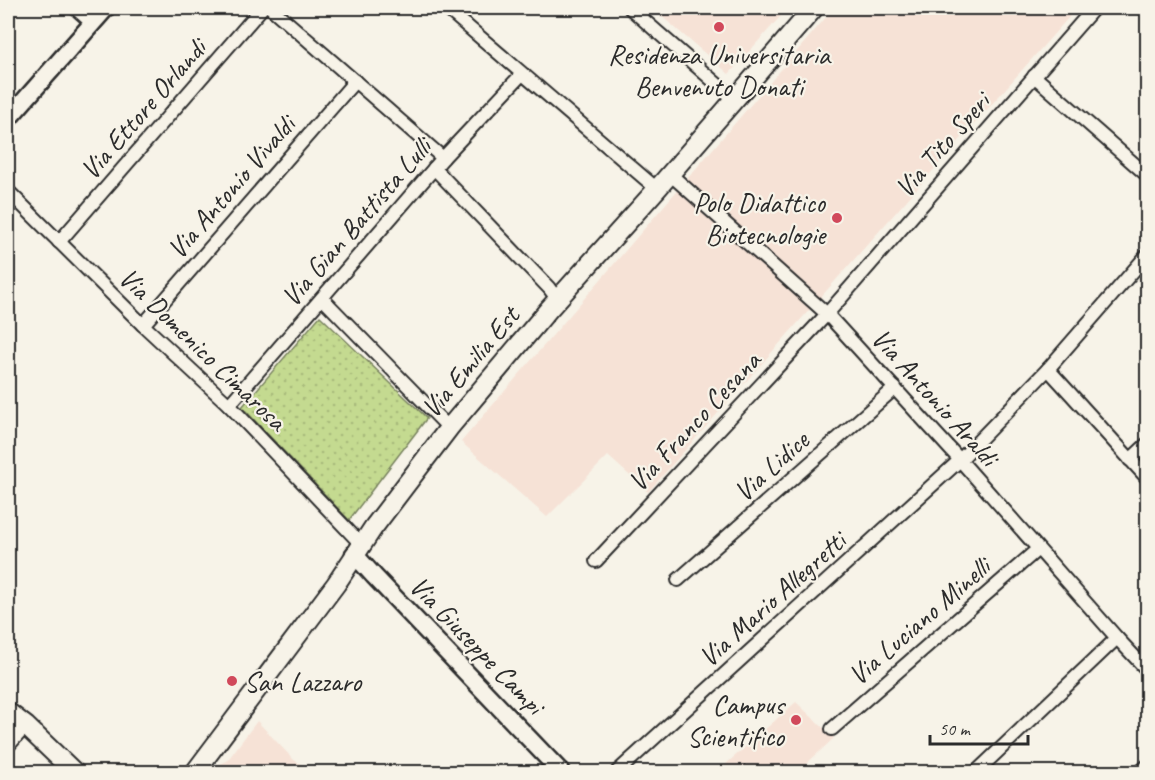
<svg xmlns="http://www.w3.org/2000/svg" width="1155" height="780" font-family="Caveat,sans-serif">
<defs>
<pattern id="grass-dots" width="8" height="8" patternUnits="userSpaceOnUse" patternTransform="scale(1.5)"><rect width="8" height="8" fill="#c4da90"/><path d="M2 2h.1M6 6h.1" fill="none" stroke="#a9bb7c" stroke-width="1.8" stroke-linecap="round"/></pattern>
</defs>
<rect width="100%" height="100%" fill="#f7f3e8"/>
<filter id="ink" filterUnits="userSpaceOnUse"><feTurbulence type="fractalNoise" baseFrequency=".0167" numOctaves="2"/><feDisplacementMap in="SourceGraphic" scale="12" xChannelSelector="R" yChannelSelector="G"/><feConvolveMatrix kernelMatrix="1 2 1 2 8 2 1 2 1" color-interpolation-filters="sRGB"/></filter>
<g filter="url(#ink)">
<g fill="#f6e2d6">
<polygon points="652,8 788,8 729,74"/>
<polygon points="834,8 1077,8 648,492 608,456 547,517 461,442"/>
<polygon points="796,702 834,738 804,766 810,772 717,772"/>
<polygon points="257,721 294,760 313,772 213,772 220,764 227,761"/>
</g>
<polygon fill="url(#grass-dots)" stroke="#78825e" stroke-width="1.5" points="320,316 427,418 349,520 242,407"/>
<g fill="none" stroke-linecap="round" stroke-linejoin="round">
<defs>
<g id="minor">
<polyline points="75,8 92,23"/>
<polyline points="271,8 443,158"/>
<polyline points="446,8 657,189"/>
<polyline points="630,8 734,99"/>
<polyline points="1034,76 1148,176"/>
<polyline points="434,168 549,288 558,300"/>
<polyline points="670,174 827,314 960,460 1117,638 1148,671"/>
<polyline points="8,191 143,325 229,405 361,544"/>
<polyline points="59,242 262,8"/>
<polyline points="322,298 449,428"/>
<polyline points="143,325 355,81"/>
<polyline points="1048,369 1148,479"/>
<polyline points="229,405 443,158 522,74"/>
<polyline points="1130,460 1148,443"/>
<polyline points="596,561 827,314 1094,8"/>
<polyline points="678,580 895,388"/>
<polyline points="832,729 1038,549"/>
<polyline points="8,746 26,726"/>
<polyline points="617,772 960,460 1048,369 1148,254"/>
<polyline points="976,772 1117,638"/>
<polyline points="1140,772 1148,765"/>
</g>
<g id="tertiary">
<polyline points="8,119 106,8"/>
<polyline points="354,554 374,576 561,772"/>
</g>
<g id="secondary">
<polyline points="8,712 26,726 74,772"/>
<polyline points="195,772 336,584 373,528 449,428 549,309 657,189 814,8"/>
</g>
</defs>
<use href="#minor" stroke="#2b2b2b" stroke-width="16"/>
<use href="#tertiary" stroke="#2b2b2b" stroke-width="21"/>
<use href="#secondary" stroke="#2b2b2b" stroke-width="22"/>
<use href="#minor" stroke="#f7f3e8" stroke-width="12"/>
<use href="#tertiary" stroke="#f7f3e8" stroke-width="16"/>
<use href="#secondary" stroke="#f7f3e8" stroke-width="18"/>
</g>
</g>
<g fill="#d1495b" stroke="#f7f3e8" stroke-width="2">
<circle cx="719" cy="27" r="6"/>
<circle cx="837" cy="218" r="6"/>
<circle cx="232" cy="681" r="6"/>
<circle cx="796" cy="720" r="6"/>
</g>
<g text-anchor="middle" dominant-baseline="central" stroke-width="4.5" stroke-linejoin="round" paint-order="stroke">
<g font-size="28" fill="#2b2b2b" stroke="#f7f3e8" text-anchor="end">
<text x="719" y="54" text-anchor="middle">Residenza Universitaria<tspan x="719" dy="32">Benvenuto Donati</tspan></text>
<text x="825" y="202">Polo Didattico<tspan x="825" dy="32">Biotecnologie</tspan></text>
<text x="244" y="681" text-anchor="start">San Lazzaro</text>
<text x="784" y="704">Campus<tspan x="784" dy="32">Scientifico</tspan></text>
</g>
<g font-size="28" fill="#2b2b2b" stroke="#f7f3e8">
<text transform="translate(143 109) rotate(-49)">Via Ettore Orlandi</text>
<text transform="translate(942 145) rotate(-49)">Via Tito Speri</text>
<text transform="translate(231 187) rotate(-49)">Via Antonio Vivaldi</text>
<text transform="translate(356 222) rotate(-49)">Via Gian Battista Lulli</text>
<text transform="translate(203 349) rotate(44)">Via Domenico Cimarosa</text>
<text transform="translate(470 362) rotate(-50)">Via Emilia Est</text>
<text transform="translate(935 397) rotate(48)">Via Antonio Araldi</text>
<text transform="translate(694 421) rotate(-47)">Via Franco Cesana</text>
<text transform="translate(771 466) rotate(-42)">Via Lidice</text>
<text transform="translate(772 599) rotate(-42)">Via Mario Allegretti</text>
<text transform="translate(919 621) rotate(-41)">Via Luciano Minelli</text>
<text transform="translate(477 645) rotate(46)">Via Giuseppe Campi</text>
</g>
</g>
<rect width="1155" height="780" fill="none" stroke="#f7f3e8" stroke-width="30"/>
<rect x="15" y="15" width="1125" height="750" fill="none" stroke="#2b2b2b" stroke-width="2" filter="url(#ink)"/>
<path d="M930 735v9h98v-9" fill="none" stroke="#2b2b2b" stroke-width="3"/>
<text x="939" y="735" font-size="18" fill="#2b2b2b" stroke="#f7f3e8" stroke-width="4.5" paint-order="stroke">50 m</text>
</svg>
